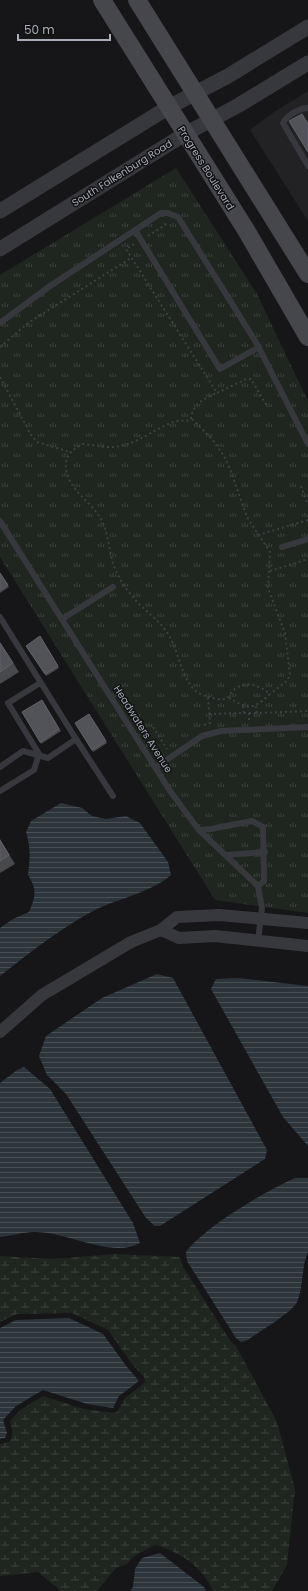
<svg xmlns="http://www.w3.org/2000/svg" width="308" height="1591" font-family="Poppins,sans-serif">
<defs>
<pattern id="grass-tufts" width="24" height="20" patternUnits="userSpaceOnUse"><rect width="24" height="20" fill="#1e261f"/><path d="M3 7l-1-3M5 7V3M7 7l1-3M15 17l-1-3M17 17v-4M19 17l1-3" fill="none" stroke="#3c433d"/></pattern>
<pattern id="wetland-marsh" width="20" height="14" patternUnits="userSpaceOnUse"><rect width="20" height="14" fill="#1e261f"/><path d="M1 5h8M5 5V1M11 12h8M15 12V8" fill="none" stroke="#3c433d"/></pattern>
<pattern id="water-rules" width="6" height="5" patternUnits="userSpaceOnUse"><rect width="6" height="5" fill="#2c353c"/><path d="M0 2.5h6" fill="none" stroke="#485056"/></pattern>
</defs>
<rect width="100%" height="100%" fill="#161618"/>
<polygon fill="#222225" points="308,91 308,221 250,130 274,112"/>
<polygon fill="url(#grass-tufts)" points="176,168 257,294 308,401 308,913 215,900 0,557 0,275"/>
<path fill="url(#wetland-marsh)" d="M116 1254 180 1257 182 1265 231 1342 236 1346 277 1422 295 1489 287 1565 272 1591H213C203 1567 180 1552 155 1545L133 1557 127 1564 116 1568 97 1591H61L38 1572 0 1576V1444L9 1442C14 1435 12 1429 10 1421L20 1410 43 1396 84 1409 114 1413 118 1411 124 1399 145 1382 144 1377 132 1364 108 1330 72 1313 17 1314 0 1322V1256L53 1259Z"/>
<g fill="url(#water-rules)">
<path d="M61 803 82 808 92 816 106 819 126 816 140 823 168 862 171 875C153 891 122 898 99 908 65 925 29 953 0 976V928L13 919 29 912C36 896 37 889 28 875 30 859 31 848 26 832L31 821Z"/>
<polygon points="157,974 173,978 267,1150 265,1159 160,1226 155,1226 146,1218 66,1094 47,1075 39,1056 46,1036 102,998"/>
<polygon points="238,978 308,986 308,1146 283,1117 211,989 216,979"/>
<path d="M24 1067 50 1089 133 1223 140 1243C112 1259 66 1231 34 1232 23 1232 11 1236 0 1237V1083L17 1070Z"/>
<path d="M295 1178H308V1252C301 1267 304 1286 297 1302 292 1313 258 1332 248 1340L241 1342 236 1338 187 1261 186 1252C205 1226 266 1191 295 1178Z"/>
<polygon points="69,1318 103,1334 127,1367 139,1381 119,1396 113,1408 87,1404 43,1390 16,1406 3,1420 7,1433 5,1438 0,1439 0,1328 16,1320"/>
<polygon points="160,1553 204,1587 206,1591 130,1591 133,1587 135,1569 142,1558"/>
</g>
<g fill="none" stroke-linecap="round" stroke-linejoin="round">
<g stroke="#3d3f44" stroke-width="2" stroke-dasharray="2 3" stroke-linecap="butt">
<polyline points="148,236 165,225 166,222"/>
<polyline points="134,244 126,249 217,393 246,379 251,379 267,406"/>
<polyline points="0,347 28,323 131,258"/>
<polyline points="0,377 31,435 37,442 70,452"/>
<polyline points="192,419 212,439 224,456 230,469 247,517 270,552 268,588 285,633 290,675 287,681 270,694"/>
<polyline points="301,486 308,505"/>
<polyline points="258,535 308,520"/>
<polyline points="270,571 308,559"/>
<path d="M208 697C214 698 222 701 227 698 230 696 231 691 235 689 247 680 260 686 270 694 253 710 248 710 228 697"/>
<polyline points="256,706 257,713 308,711"/>
<polyline points="244,713 256,713"/>
<polyline points="249,713 249,722"/>
<polyline points="209,714 244,713 243,707"/>
<path d="M204 725 210 723 208 697C179 689 182 652 166 631 157 618 142 609 132 596 126 589 121 581 117 573 108 556 110 532 99 516 88 499 69 490 66 469 64 456 73 449 83 444 96 445 108 449 120 446 141 442 157 427 176 421 182 420 187 422 191 419 192 404 205 398 217 393"/>
<polyline points="153,727 167,749"/>
</g>
<g stroke="#37383d" stroke-width="6">
<path d="M308 108C300 108 287 115 283 123L308 166"/>
<polyline points="135,230 220,369 259,347"/>
<polyline points="0,323 50,286 161,213 168,213 178,217 257,344 308,444"/>
<polyline points="0,521 170,791 199,830 258,886 262,908 258,941"/>
<polyline points="282,547 308,539"/>
<polyline points="0,617 76,739 48,758 23,751 0,767"/>
<polyline points="62,619 113,587"/>
<polyline points="76,739 113,796"/>
<polyline points="156,767 202,736 221,731 308,727"/>
<polyline points="0,791 34,770 39,754 8,703 40,683"/>
<polyline points="199,830 211,829 252,821 263,827 264,881 258,886"/>
<polyline points="226,855 265,852"/>
</g>
<g stroke="#37383d" stroke-width="12">
<polyline points="161,930 179,938 215,936 308,946"/>
<polyline points="0,1032 42,995 131,942 161,930 177,917 219,915 308,923"/>
</g>
<g stroke="#37383d" stroke-width="15">
<polyline points="0,211 169,107 228,76 308,27"/>
<polyline points="0,249 185,134 239,105 308,63"/>
</g>
<g stroke="#45474d" stroke-width="18">
<polyline points="102,0 246,230 308,337"/>
<polyline points="137,0 308,274"/>
</g>
</g>
<g fill="#47494d">
<polygon points="0,573 9,587 0,593"/>
<polygon points="40,636 59,668 46,676 26,646"/>
<polygon points="0,642 19,672 0,684"/>
<polygon points="42,700 61,731 41,744 22,712"/>
<polygon points="89,714 107,743 93,752 75,723"/>
<polygon points="0,839 15,864 0,873"/>
</g>
<g fill="#2f3033">
<polygon points="0,642 19,672 0,643"/>
<polygon points="0,839 15,864 9,855 0,840"/>
</g>
<g fill="#525359" stroke="#5f6168">
<polygon points="302,114 308,124 308,152 289,121"/>
<polygon points="0,573 8,585 0,590"/>
<polygon points="40,636 58,666 45,674 26,646"/>
<polygon points="0,643 13,663 0,672"/>
<polygon points="42,700 59,729 40,742 22,712"/>
<polygon points="89,714 106,741 92,750 75,723"/>
<polygon points="0,840 9,855 0,861"/>
</g>
<g text-anchor="middle" dominant-baseline="central" stroke-width="3" stroke-linejoin="round" paint-order="stroke">
<g font-size="10" fill="#a8adb8" stroke="#111113">
<text transform="translate(206 168) rotate(58)">Progress Boulevard</text>
<text transform="translate(122 173) rotate(-32)">South Falkenburg Road</text>
<text transform="translate(143 729) rotate(58)">Headwaters Avenue</text>
</g>
</g>
<path d="M18 34v6h92v-6" fill="none" stroke="#a8adb8" stroke-width="2"/>
<text x="24" y="34" font-size="12" fill="#a8adb8" stroke="#111113" stroke-width="3" paint-order="stroke">50 m</text>
</svg>
